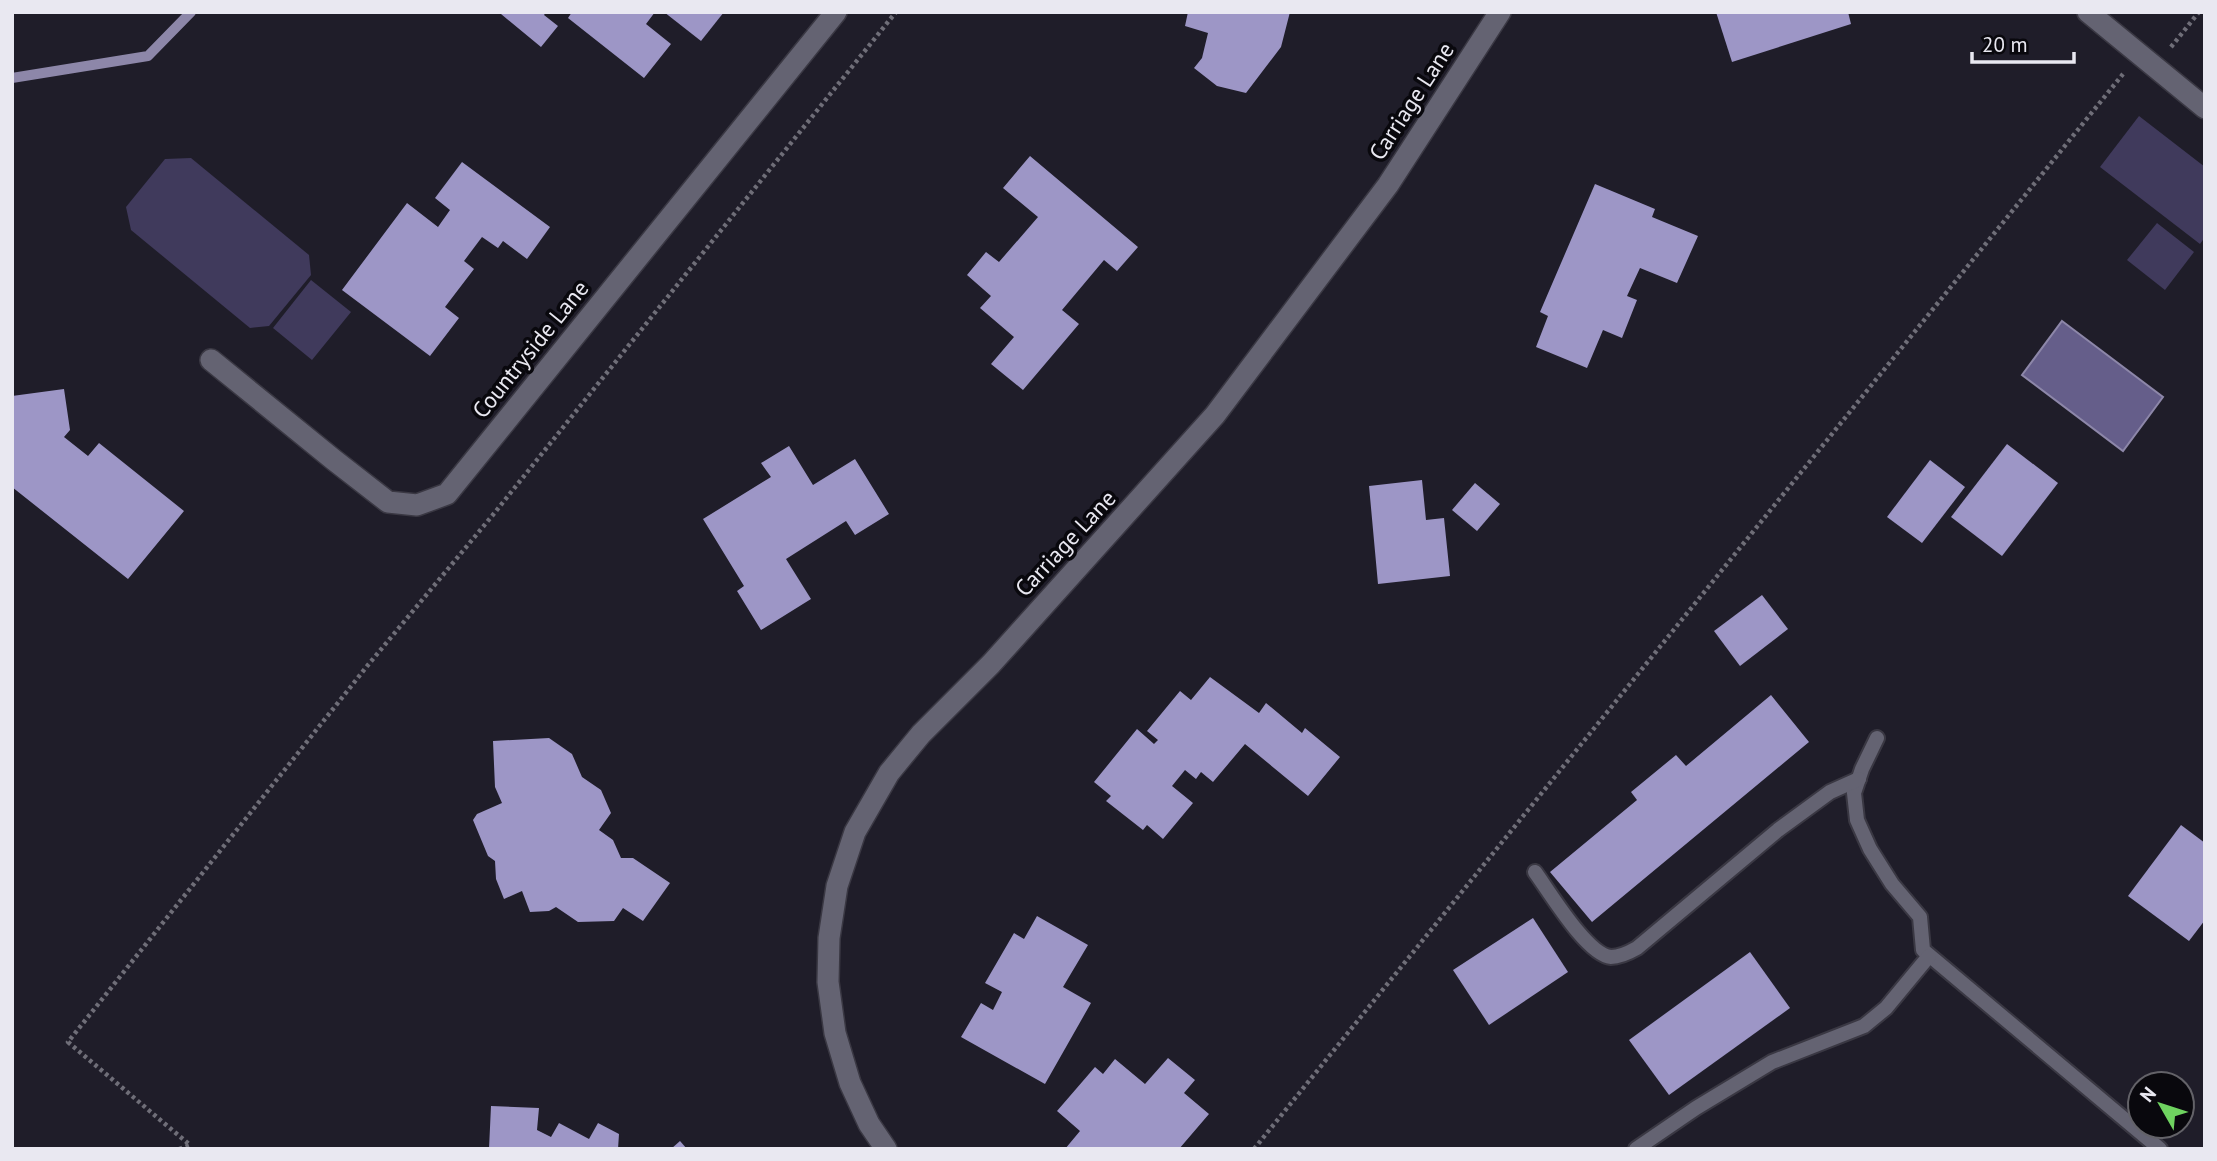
<svg xmlns="http://www.w3.org/2000/svg" width="2217" height="1161" font-family="'PT Sans',sans-serif">
<rect width="100%" height="100%" fill="#1f1d29"/>
<g fill="#403a5c">
<polygon points="2139,116 2205,167 2205,237 2200,244 2100,167"/>
<polygon points="191,158 309,255 311,275 269,326 250,328 131,230 126,207 165,159"/>
<polygon points="2157,223 2194,252 2165,290 2127,260"/>
<polygon points="311,280 351,312 312,360 273,328"/>
</g>
<polygon fill="#655e8a" stroke="#8d87a9" stroke-width="2" points="2062,321 2163,397 2123,451 2022,375"/>
<g fill="none" stroke-linecap="round" stroke-linejoin="round">
<polyline stroke="#8d87a9" stroke-width="10" points="12,78 148,56 191,12"/>
</g>
<g fill="#9d96c6">
<polygon points="502,12 546,12 544,15 558,26 541,47 501,14"/>
<polygon points="572,12 655,12 646,24 671,44 644,78 568,18"/>
<polygon points="664,12 724,12 701,41"/>
<polygon points="1188,12 1290,12 1281,47 1246,93 1217,86 1194,68 1202,58 1208,33 1185,26"/>
<polygon points="1716,12 1848,12 1851,24 1732,62"/>
<polygon points="1030,156 1138,247 1117,271 1104,260 1062,310 1079,324 1023,390 991,364 1014,337 980,308 991,296 967,275 986,252 999,262 1038,217 1003,188"/>
<polygon points="462,162 550,227 527,259 503,241 498,248 482,237 464,261 474,269 445,307 459,318 430,356 342,290 407,203 438,227 450,210 435,198"/>
<polygon points="1595,184 1655,209 1652,217 1698,236 1677,283 1640,268 1627,296 1637,300 1622,338 1603,330 1587,368 1536,347 1548,316 1540,312"/>
<polygon points="64,389 70,430 64,437 88,456 99,443 184,511 128,579 12,487 12,396"/>
<polygon points="2007,444 2058,483 2002,556 1951,517"/>
<polygon points="789,446 813,485 855,459 889,514 855,535 846,521 786,559 811,599 761,630 737,591 744,586 703,519 771,477 761,463"/>
<polygon points="1930,460 1965,487 1922,543 1887,517"/>
<polygon points="1422,480 1426,520 1444,518 1450,576 1378,584 1369,486"/>
<polygon points="1475,483 1500,504 1477,531 1452,510"/>
<polygon points="1762,595 1788,629 1740,666 1714,631"/>
<polygon points="1210,677 1259,713 1266,703 1302,733 1305,728 1340,757 1308,796 1245,744 1213,782 1201,772 1196,779 1185,770 1172,786 1193,803 1163,839 1147,825 1143,830 1106,801 1111,796 1094,782 1137,729 1154,744 1158,740 1147,731 1180,691 1191,700"/>
<polygon points="1771,695 1809,742 1592,922 1550,872 1637,800 1631,792 1676,755 1686,766"/>
<polygon points="549,738 572,754 582,777 601,790 611,813 599,830 613,840 621,858 633,858 670,883 643,921 623,908 614,921 578,922 556,907 549,911 530,912 522,891 504,899 496,879 495,861 488,856 473,820 477,814 502,803 495,787 493,741"/>
<polygon points="2181,825 2205,843 2205,920 2189,941 2128,896"/>
<polygon points="1037,916 1088,945 1063,987 1091,1003 1045,1084 961,1037 981,1003 993,1010 1002,992 985,983 1014,933 1024,939"/>
<polygon points="1533,918 1568,972 1489,1025 1453,970"/>
<polygon points="1750,952 1790,1008 1669,1095 1629,1040"/>
<polygon points="1168,1058 1195,1080 1184,1093 1209,1114 1179,1149 1065,1149 1080,1131 1057,1111 1095,1067 1103,1074 1115,1059 1145,1084"/>
<polygon points="491,1106 539,1108 537,1130 551,1137 559,1123 589,1139 598,1123 619,1134 618,1149 489,1149"/>
<polygon points="680,1141 687,1149 671,1149"/>
</g>
<g fill="none" stroke-linecap="round" stroke-linejoin="round">
<defs>
<g id="service">
<polyline points="1877,738 1862,769 1854,793 1857,820 1870,849 1892,884 1920,917 1923,950 2160,1149"/>
<path d="M1535 872C1549 891 1587 955 1611 957 1620 957 1630 952 1637 948L1778 830 1830 792 1859 779"/>
<polyline points="1636,1149 1696,1108 1772,1062 1864,1026 1886,1008 1929,956"/>
</g>
<g id="minor">
<polyline points="2088,12 2205,108"/>
<polyline points="211,360 334,460 388,502 417,505 447,494 836,12"/>
<polyline points="886,1149 869,1124 850,1083 835,1033 828,982 829,938 837,886 855,832 889,773 921,734 991,664 1215,415 1388,185 1500,12"/>
</g>
</defs>
<use href="#service" stroke="#3a3843" stroke-width="18"/>
<use href="#minor" stroke="#3a3843" stroke-width="24"/>
<g stroke="#6f6e78" stroke-width="4.5" stroke-dasharray="3.5 3.5" stroke-linecap="butt">
<polyline points="2171,47 2199,12"/>
<polyline points="179,1149 190,1145 68,1042 368,665 492,516 896,12"/>
<polyline points="1254,1149 2123,74"/>
</g>
<use href="#service" stroke="#646372" stroke-width="14"/>
<use href="#minor" stroke="#646372" stroke-width="21"/>
</g>
<g text-anchor="middle" dominant-baseline="central" stroke-width="7" stroke-linejoin="round" paint-order="stroke">
<g font-size="23" fill="#e9e8f1" stroke="#09080d">
<text transform="translate(1411 101) rotate(-57)">Carriage Lane</text>
<text transform="translate(530 349) rotate(-51)">Countryside Lane</text>
<text transform="translate(1065 543) rotate(-47)">Carriage Lane</text>
</g>
</g>
<rect width="2217" height="1161" fill="none" stroke="#e9e8f1" stroke-width="28"/>
<g transform="translate(2161 1105) rotate(309)"><circle r="33" fill="#09080d" stroke="#636268" stroke-width="2"/>
<path d="M0-5L12 26L0 18L-12 26Z" fill="#6fd360"/>
<text y="-10" font-size="19" font-weight="bold" text-anchor="middle" fill="#e9e8f1">N</text>
</g>
<path d="M1972 52v10h102v-10" fill="none" stroke="#e9e8f1" stroke-width="3.5"/>
<text x="1982" y="52" font-size="21" fill="#e9e8f1" stroke="#09080d" stroke-width="5" paint-order="stroke">20 m</text>
</svg>
